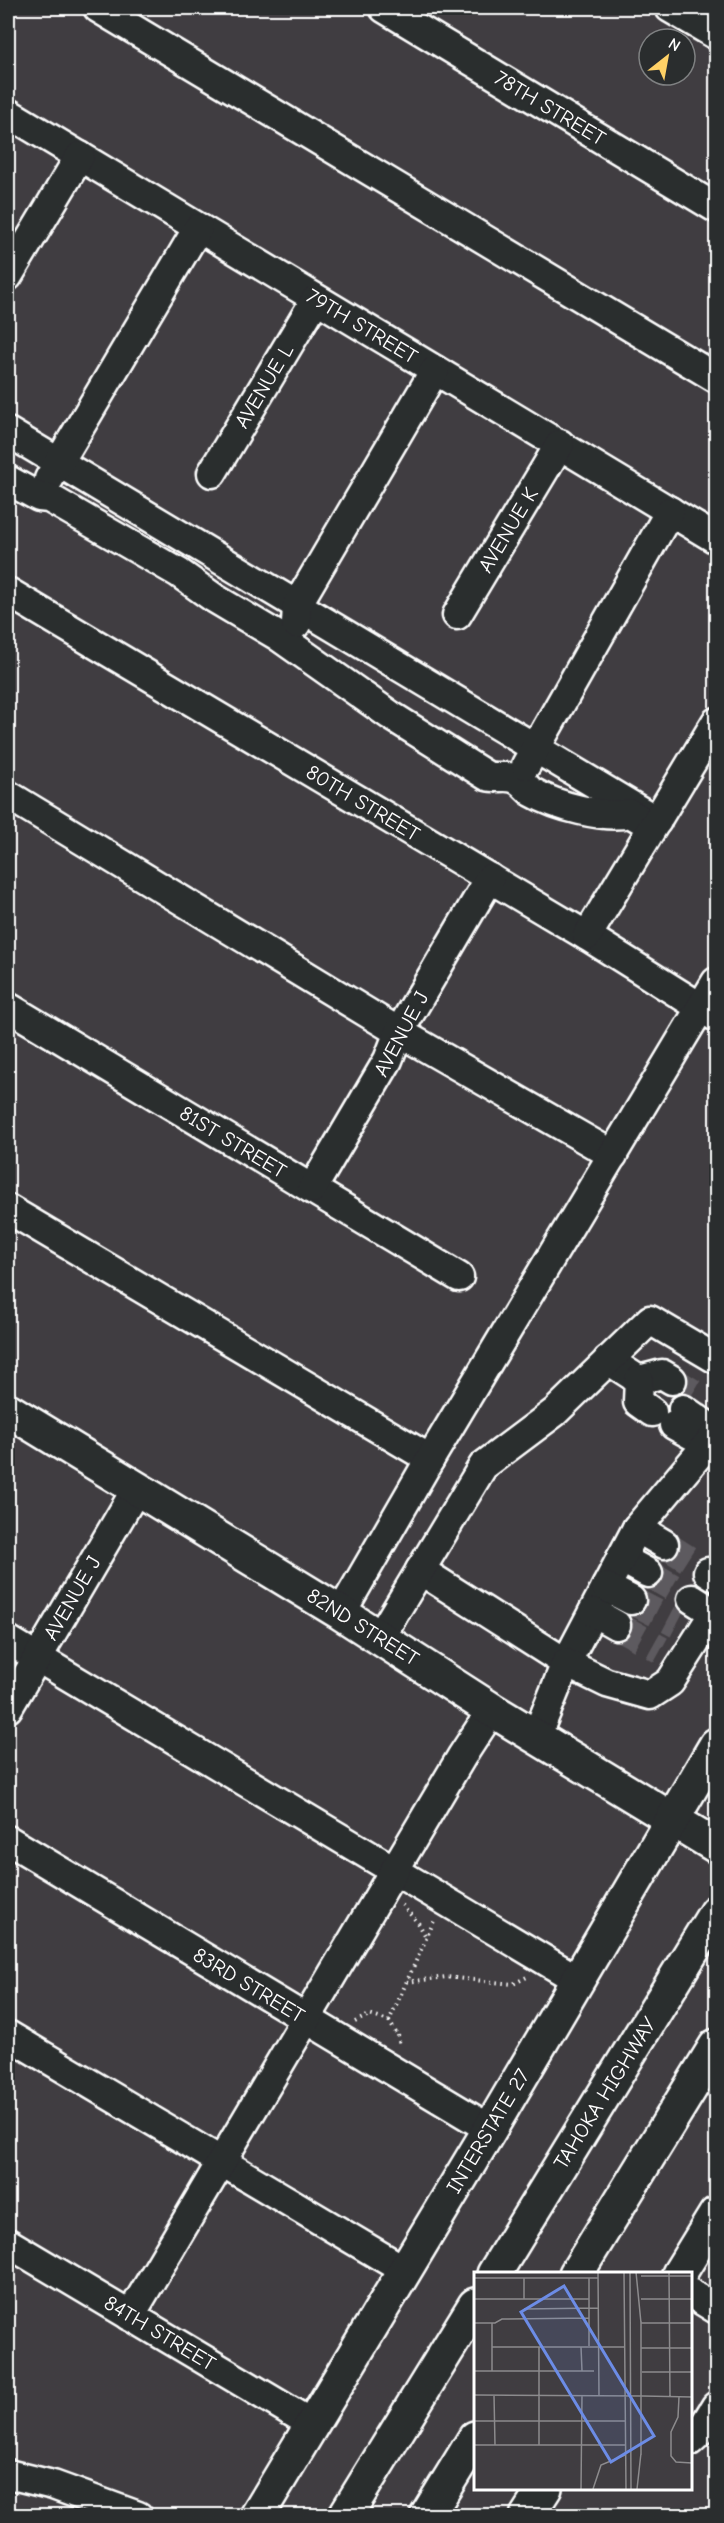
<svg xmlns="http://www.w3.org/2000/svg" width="724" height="2523" font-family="'Comic Neue',sans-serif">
<rect width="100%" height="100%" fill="#403d41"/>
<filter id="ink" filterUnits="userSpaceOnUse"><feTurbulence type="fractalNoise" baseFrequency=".0167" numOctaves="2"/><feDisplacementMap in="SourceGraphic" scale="12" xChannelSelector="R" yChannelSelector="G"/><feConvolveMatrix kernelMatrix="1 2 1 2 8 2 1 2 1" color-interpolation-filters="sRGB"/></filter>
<g filter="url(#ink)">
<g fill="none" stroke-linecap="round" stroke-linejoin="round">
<g stroke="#5d5a5e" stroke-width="28" stroke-dasharray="28 14" stroke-linecap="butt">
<polyline points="672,1380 693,1393"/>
<polyline points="664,1544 708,1572"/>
<polyline points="648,1573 692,1599"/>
<polyline points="631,1600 677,1624"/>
<polyline points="616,1625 661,1650"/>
</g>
<defs>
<g id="minor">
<polyline points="98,8 716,378"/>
<polyline points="384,8 716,208"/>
<polyline points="670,8 716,35"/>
<polyline points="8,113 716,539"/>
<polyline points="8,276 80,156"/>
<polyline points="8,432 657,821"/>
<polyline points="212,473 316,299"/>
<polyline points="49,479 198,228"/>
<path d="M8 480 39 497 49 498 179 573 214 598 278 636 390 715 487 776C498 779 509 774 518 780 524 783 527 789 532 792 556 806 604 819 630 813L642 820"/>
<polyline points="8,592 587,936 716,1017"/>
<polyline points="457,615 560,444"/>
<polyline points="296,624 297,605 435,370"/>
<polyline points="526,765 670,511"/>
<polyline points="8,795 399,1032 613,1155"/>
<polyline points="587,936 716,722"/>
<polyline points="8,1007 459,1277"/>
<polyline points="312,1189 388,1060 399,1032 490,878"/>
<polyline points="8,1209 430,1459"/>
<polyline points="608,1360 639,1380 662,1374 672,1380"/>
<polyline points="639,1380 638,1402 652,1412"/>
<polyline points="674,1425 692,1435 706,1425 683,1409"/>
<polyline points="637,1528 664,1544"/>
<polyline points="621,1558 648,1573"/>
<polyline points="420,1570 566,1663 637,1528 716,1434"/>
<polyline points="708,1572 716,1577"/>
<polyline points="606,1587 631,1600"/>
<polyline points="692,1599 714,1613 716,1609"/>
<polyline points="593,1612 616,1625"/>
<polyline points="341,1613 430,1459 716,982"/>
<polyline points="380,1637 483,1466 555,1412 650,1320 716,1359"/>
<polyline points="8,1640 578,1980"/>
<polyline points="8,1708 137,1488"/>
<polyline points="536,1737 566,1663 607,1683 650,1695 670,1682 714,1613 716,1614"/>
<polyline points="8,1840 490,2129"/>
<polyline points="8,2035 404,2270"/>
<polyline points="8,2243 312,2424"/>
<polyline points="690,2293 716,2309"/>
<polyline points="130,2316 462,1756 492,1710"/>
<polyline points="690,2441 700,2432 716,2406"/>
<polyline points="8,2474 53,2485 138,2516"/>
</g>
<g id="major">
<polyline points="8,1410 341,1613 492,1710 716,1846"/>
<polyline points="679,2274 716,2214"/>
<polyline points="257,2516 490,2129 716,1745"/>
<polyline points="527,2516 545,2488"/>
</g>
<g id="highway">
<polyline points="494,2274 716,1912"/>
<polyline points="576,2274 716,2046"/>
<polyline points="345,2516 475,2305"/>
<polyline points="427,2516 475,2438"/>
</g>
</defs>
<use href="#minor" stroke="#fff" stroke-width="33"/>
<use href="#major" stroke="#fff" stroke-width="38"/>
<use href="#highway" stroke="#fff" stroke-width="38"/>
<g stroke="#fff" stroke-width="4" stroke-dasharray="1.5 4.5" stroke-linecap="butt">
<polyline points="402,1905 419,1924 426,1937"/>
<polyline points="407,1982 446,1977 513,1984 527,1977"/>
<polyline points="389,2021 398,2036"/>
<polyline points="355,2022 369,2015 389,2021 434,1921"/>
<polyline points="398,2035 400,2046"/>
</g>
<use href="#minor" stroke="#2a2d2e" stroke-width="28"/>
<use href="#major" stroke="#2a2d2e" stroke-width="33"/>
<use href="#highway" stroke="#2a2d2e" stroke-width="33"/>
</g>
</g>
<g text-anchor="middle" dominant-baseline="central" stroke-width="4.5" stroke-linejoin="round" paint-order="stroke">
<g font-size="21" fill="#fff" stroke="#2a2d2e">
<text transform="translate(550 108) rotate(31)">78TH STREET</text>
<text transform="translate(362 326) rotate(31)">79TH STREET</text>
<text transform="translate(264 386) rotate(-59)">AVENUE L</text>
<text transform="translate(508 530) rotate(-59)">AVENUE K</text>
<text transform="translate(363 803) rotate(31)">80TH STREET</text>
<text transform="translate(401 1034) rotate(-62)">AVENUE J</text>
<text transform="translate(233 1142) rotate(31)">81ST STREET</text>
<text transform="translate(72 1598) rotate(-60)">AVENUE J</text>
<text transform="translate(363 1627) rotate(32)">82ND STREET</text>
<text transform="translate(249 1985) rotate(31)">83RD STREET</text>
<text transform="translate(605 2093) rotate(-58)">TAHOKA HIGHWAY</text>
<text transform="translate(488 2131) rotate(-59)">INTERSTATE 27</text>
<text transform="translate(160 2333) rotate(31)">84TH STREET</text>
</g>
</g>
<g transform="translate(474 2272)">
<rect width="218" height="218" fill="#403d41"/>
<path fill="none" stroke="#8c8b8d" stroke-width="1.5" d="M124 0 125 123M150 0 152 217M156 0 157 217M162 0 167 51M195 0 196 125M167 4H218M0 6H124M0 27H115M50 27V6M167 27H218M50 37 124 36M167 49V183M0 51H21L28 47 115 46M18 51V99M167 51H218M115 74V6M18 75H151M65 75V173M107 75 108 99M167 76H218M0 99H120M168 100H218M0 123 169 124M20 123 21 173M169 124 218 125M205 125 204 145 197 160V184L202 190 218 191M0 149H151M0 173H151M107 217 108 123M119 217 127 193 151 183M163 217 167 181"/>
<path fill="#6c8ce6" fill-opacity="0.15" stroke="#6c8ce6" stroke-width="3" d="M90 14 180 164 137 190 47 40Z"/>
<rect width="218" height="218" fill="none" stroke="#fff" stroke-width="3"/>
</g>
<rect width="724" height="2523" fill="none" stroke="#2a2d2e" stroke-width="30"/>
<rect x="15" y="15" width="694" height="2493" fill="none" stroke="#fff" stroke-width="2" filter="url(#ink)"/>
<g transform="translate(667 57) rotate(31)"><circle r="28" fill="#2a2d2e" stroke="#7f8182" stroke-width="1.5"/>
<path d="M0-4.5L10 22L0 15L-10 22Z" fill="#ffd166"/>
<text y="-9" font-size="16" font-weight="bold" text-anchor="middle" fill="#ffffff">N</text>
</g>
</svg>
